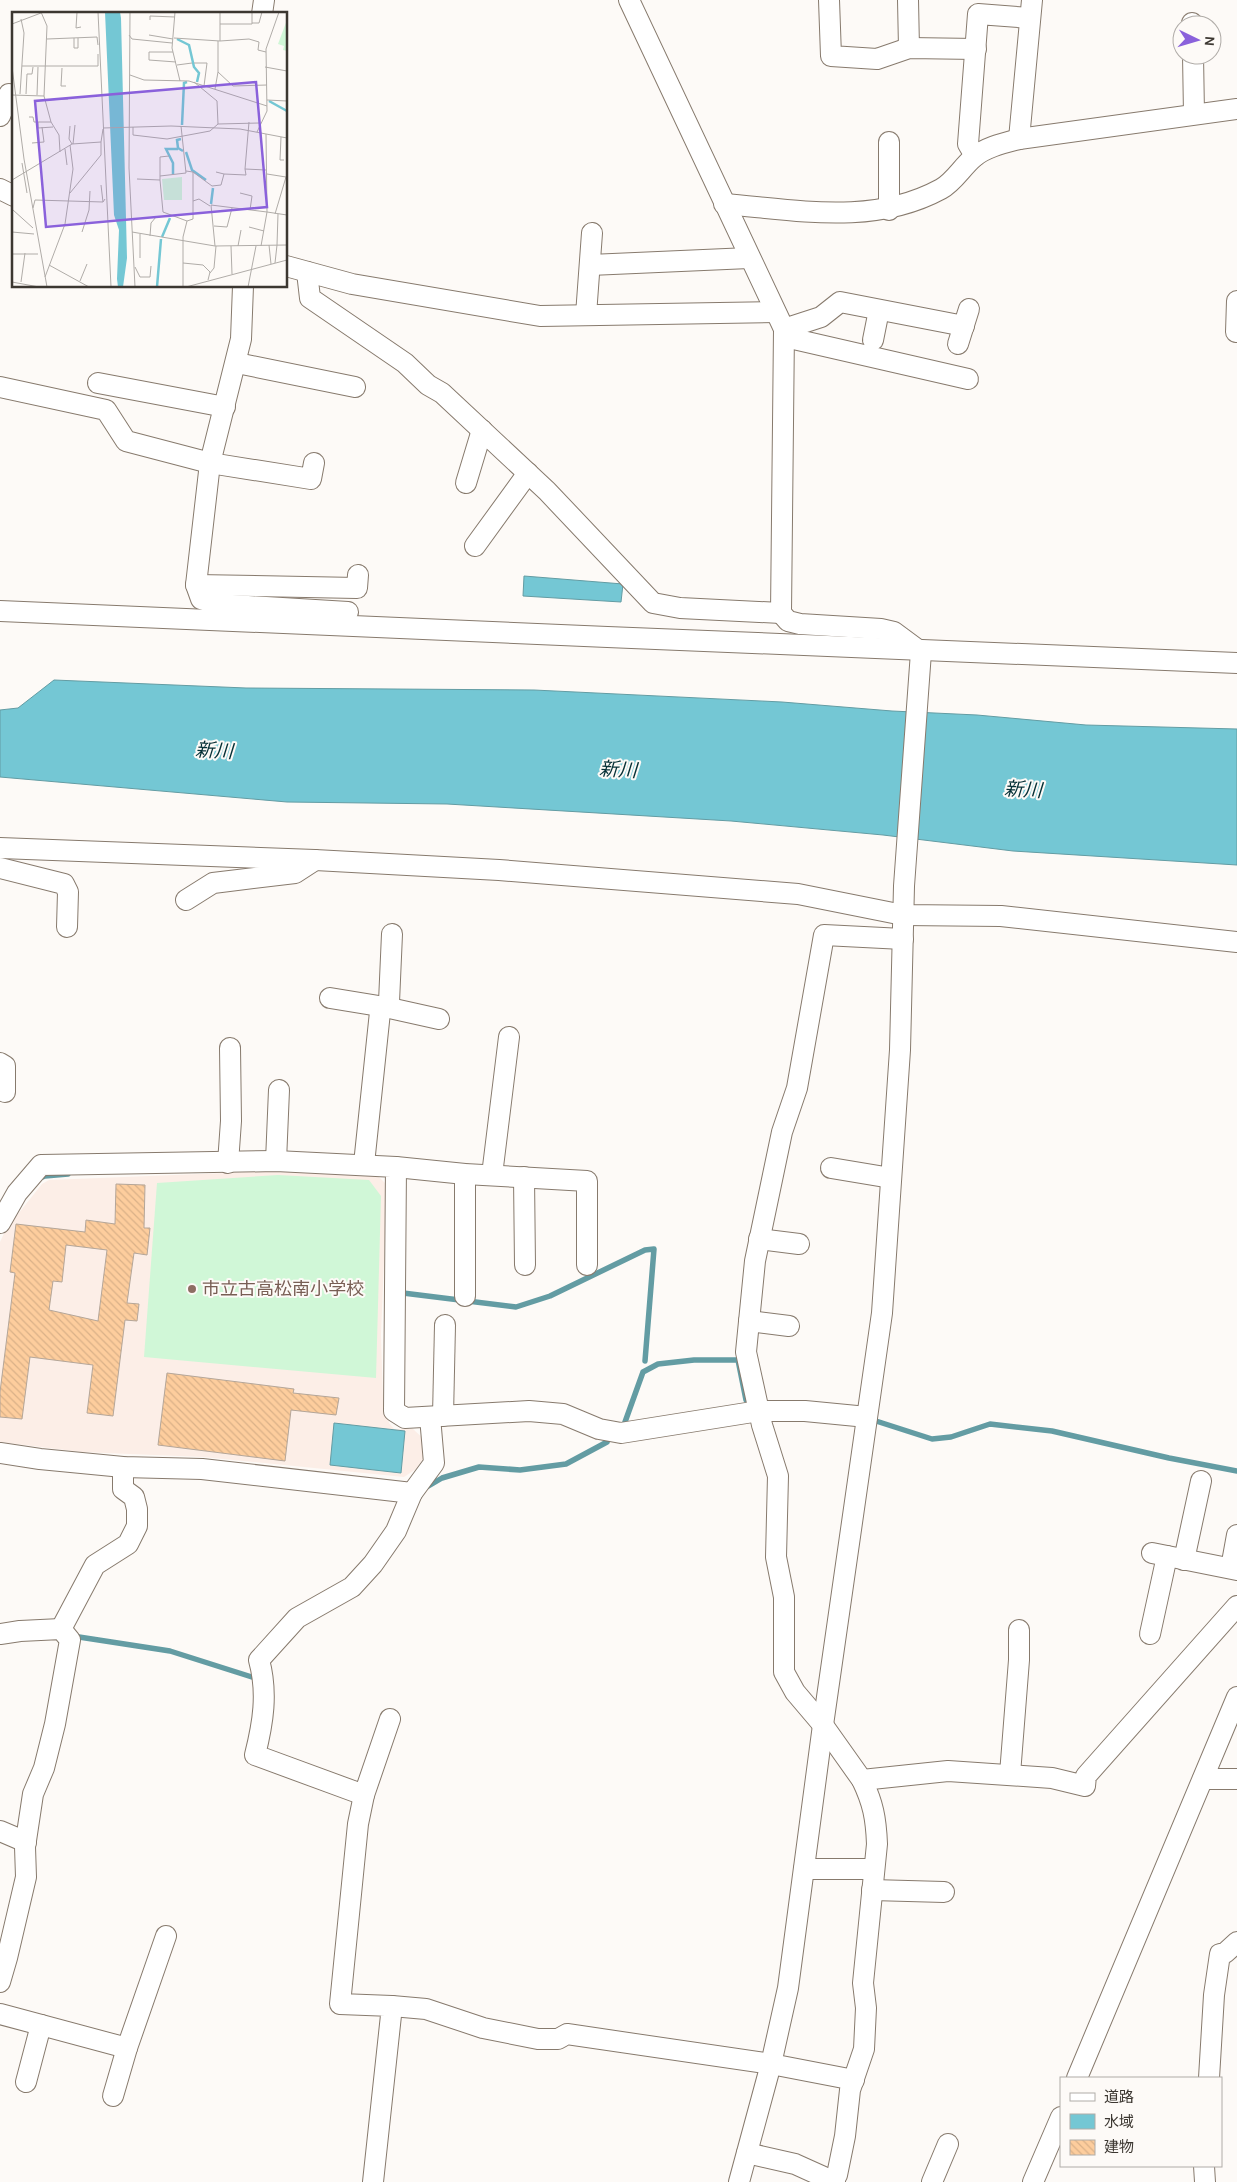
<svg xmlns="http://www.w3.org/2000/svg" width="1237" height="2182" font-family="Karla,'Noto Sans JP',sans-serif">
<defs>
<pattern id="building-back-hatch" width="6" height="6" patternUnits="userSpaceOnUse" patternTransform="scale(1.25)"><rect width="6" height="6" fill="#fdcd9d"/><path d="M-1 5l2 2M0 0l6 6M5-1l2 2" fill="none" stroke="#dab188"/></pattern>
</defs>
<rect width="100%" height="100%" fill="#fdfaf7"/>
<polygon fill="#fceee7" points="278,1171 378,1176 387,1185 381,1335 383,1401 389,1423 394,1429 413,1429 427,1442 427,1453 416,1469 404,1477 203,1457 81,1452 0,1442 0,1242 6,1229 42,1184 49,1180"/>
<polygon fill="#d0f7d7" points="278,1175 369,1180 381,1196 376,1378 144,1357 157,1183"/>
<g fill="#74c7d4" stroke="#639ca3">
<polygon points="524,576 623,584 621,602 523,596"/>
<polygon points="54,680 246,688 534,690 782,702 892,711 977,715 1086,725 1237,729 1237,865 1013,851 883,835 731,821 447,804 287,802 0,777 0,710 18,708"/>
<polygon points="334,1423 405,1431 401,1473 330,1465"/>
</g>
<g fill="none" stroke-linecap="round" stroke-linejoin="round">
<g stroke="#639ca3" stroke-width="5.5">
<polyline points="40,1178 45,1176 68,1174"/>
<polyline points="403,1293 516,1307 550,1296 645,1250 654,1249 645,1361"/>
<polyline points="876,1421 932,1439 951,1437 990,1424 1052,1431 1169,1458 1237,1471"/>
<polyline points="625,1422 643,1372 658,1364 694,1360 738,1360 746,1400"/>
<polyline points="425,1488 442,1478 479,1467 520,1470 566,1464 607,1442"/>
<polyline points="79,1637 170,1651 255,1678 257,1675"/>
</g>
</g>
<g fill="url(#building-back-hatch)" stroke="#b4a699" fill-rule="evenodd">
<path d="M116 1184 145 1185 144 1228H150L147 1255 134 1253 127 1303 139 1304 137 1321 125 1320 113 1416 87 1413 93 1365 30 1357 22 1419 0 1417V1392L15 1273 10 1272 16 1224 85 1232 86 1220 115 1224ZM66 1245 107 1250 98 1321 49 1310 53 1281 62 1282Z"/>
<polygon points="167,1373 294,1389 293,1393 339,1398 336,1415 291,1410 285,1461 158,1445"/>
</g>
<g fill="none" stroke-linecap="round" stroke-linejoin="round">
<defs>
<g id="minor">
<polyline points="629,0 784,329 781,613 788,621 800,624 881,629 894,632 921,652"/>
<polyline points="829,0 831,56 877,59 909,48 976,49"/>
<polyline points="908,0 909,48"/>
<polyline points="262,14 264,0"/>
<polyline points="1192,23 1192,25"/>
<polyline points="1193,55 1194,114"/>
<polyline points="0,116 9,94"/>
<polyline points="1019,139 1032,0"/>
<polyline points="889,142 889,210"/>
<polyline points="975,156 968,144 978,14 1030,18"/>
<polyline points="0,189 14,196"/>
<path d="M724 204C797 210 873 226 941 189 954 182 962 167 974 157 986 147 1004 143 1019 139L1237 109"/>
<polyline points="590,265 749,258"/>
<polyline points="286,266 352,284 540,316 775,312"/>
<polyline points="307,272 310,298 405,363 428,385 442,393 547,491 653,603 680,608 781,613"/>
<polyline points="243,286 241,339 210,463 196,585 201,599 216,604 348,612"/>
<polyline points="586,315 592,233"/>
<polyline points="784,329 821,317 840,302 964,326"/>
<polyline points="1236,332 1237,301"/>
<polyline points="785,337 968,379"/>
<polyline points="873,340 879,310"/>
<polyline points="958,344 969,309"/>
<polyline points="237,363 355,387"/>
<polyline points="98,383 225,407"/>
<polyline points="0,387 106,410 126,441 210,463 311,479 314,463"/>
<polyline points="466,483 482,430"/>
<polyline points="475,546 528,473"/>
<polyline points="196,585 357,588 358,575"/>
<path d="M0 611C412 627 825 648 1237 663"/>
<polyline points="0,848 315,860 499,870 798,894 903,915 1001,916 1237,942"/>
<polyline points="0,868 64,884 68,892 67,927"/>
<polyline points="186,900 213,883 295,873 315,860"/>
<polyline points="903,939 824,935 797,1088 782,1132 755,1261 746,1352 762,1425 778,1476 776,1557 784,1597 784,1672 795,1692 823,1725 862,1780 948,1771 1052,1778 1085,1786 1086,1776 1237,1606"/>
<polyline points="330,998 385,1007 439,1019"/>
<polyline points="0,1063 5,1066 5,1092"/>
<polyline points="276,1161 279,1090"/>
<polyline points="228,1163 231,1121 230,1048"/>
<polyline points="364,1164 380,1012 389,1002 392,934"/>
<polyline points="396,1167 465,1174 587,1181 587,1265"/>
<polyline points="831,1168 891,1178"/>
<polyline points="492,1175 509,1037"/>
<polyline points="524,1177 525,1265"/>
<polyline points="0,1223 17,1193 41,1165 276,1161 396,1167 394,1411 405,1418 529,1411 563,1414 599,1429 621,1433 759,1411 805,1411 867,1417"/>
<polyline points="759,1239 799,1244"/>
<polyline points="465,1296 465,1174"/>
<polyline points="749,1321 789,1326"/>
<polyline points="443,1416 445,1325"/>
<polyline points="0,1453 40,1459 123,1467 202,1469 412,1493 434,1463 430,1417"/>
<polyline points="1152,1553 1237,1570"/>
<polyline points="1184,1560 1201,1481"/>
<polyline points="1231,1568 1237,1535"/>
<polyline points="61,1629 95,1565 128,1544 137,1526 137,1509 134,1497 123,1489 123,1467"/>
<polyline points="0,1634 20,1631 61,1629 70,1640 55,1724 44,1768 33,1794 25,1847 26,1877 7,1958 0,1982"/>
<polyline points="1150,1634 1167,1556"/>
<path d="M390 1719 364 1795 255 1755C263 1723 268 1693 259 1660L297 1618 352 1587 373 1564 396 1531 412 1493"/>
<polyline points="1010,1774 1019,1660 1019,1630"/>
<polyline points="1203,1779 1237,1779"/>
<polyline points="364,1795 358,1824 340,2004 392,2006 373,2182"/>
<polyline points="0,1831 26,1842"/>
<polyline points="804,1869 874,1869"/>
<polyline points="872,1890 944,1892"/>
<polyline points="392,2006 426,2009 483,2028 538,2039 558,2039 567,2034 771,2064 854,2080"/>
<polyline points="0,2014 127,2048 166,1936"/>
<polyline points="1077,2078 1237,1697"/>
<polyline points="1209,2078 1214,1995 1220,1954 1225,1953 1237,1942"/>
<polyline points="26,2082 41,2025"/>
<polyline points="113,2096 127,2048"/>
<polyline points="747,2153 795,2164 835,2182"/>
<polyline points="1204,2166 1205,2182"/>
<path d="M833 2181 837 2175 845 2136 850 2090 864 2049 866 2008 863 1983 877 1844C876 1818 873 1803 862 1780"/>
<polyline points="739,2182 771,2064 788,1988 823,1725 882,1313 900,1050 904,886 921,652"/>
<polyline points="932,2182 948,2144"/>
<polyline points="1033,2182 1061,2117"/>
</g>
</defs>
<use href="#minor" stroke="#877a6d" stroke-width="22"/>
<use href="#minor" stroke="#fff" stroke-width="20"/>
</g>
<circle fill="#8d6e63" stroke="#fdfaf7" stroke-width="2" cx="192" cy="1289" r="5"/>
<g text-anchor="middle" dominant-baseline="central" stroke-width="4" stroke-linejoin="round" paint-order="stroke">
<g font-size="18" fill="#785e54" stroke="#fdfaf7" text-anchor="start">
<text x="202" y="1289">市立古高松南小学校</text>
</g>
<g font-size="19" font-style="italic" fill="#042f35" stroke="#fdfaf7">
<text transform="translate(214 751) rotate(3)">新川</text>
<text transform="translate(618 770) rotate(3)">新川</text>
<text transform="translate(1023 790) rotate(3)">新川</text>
</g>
</g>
<g transform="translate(12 12)">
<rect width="275" height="275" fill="#fdfaf7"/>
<path d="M275 8V39L271 38 272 34 266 32ZM170 165V188H152L150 167Z" fill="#d0f7d7"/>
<path d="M93 0H108L109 6 115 246 111 275H106L105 267 107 218 102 203Z" fill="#74c7d4"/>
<path fill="none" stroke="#74c7d4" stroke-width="2.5" d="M165 27 177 33 182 55 187 61 185 70M257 89 275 99M170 113 172 71 175 70M169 127 165 128 166 136 171 139M174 140 180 158 194 168M161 162V151L154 137H166M199 192 201 176M150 225 158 206M145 275 149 227"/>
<path fill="none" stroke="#b0aca8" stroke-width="1" d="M29 0 35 14 32 84 39 110 47 123 48 140M65 0 64 16 69 15M86 0 99 275M118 0 117 156 123 275M163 0 160 36 168 69M138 8V4L163 5M240 11H247L250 0M0 12 29 1M208 12H240V0M117 23 120 27 160 31M137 23 161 27M62 26V36H66V26M162 26 208 29V0M35 27 85 25 86 33M206 29V60M208 29 237 27 247 30 246 38 254 40M161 40H137V48L164 50M182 51H195L192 74M165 53 180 51M10 54H86V42M0 55 12 147 35 275M253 55 275 59M50 56 49 74H54M118 63 132 68 177 69 255 94M203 77 206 60 221 74 255 73M8 82 12 21 9 7M14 82 15 62H20L21 55M0 83 32 84M25 83 26 55M33 88 56 87M255 88 275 89M17 105H21L22 110H39M26 110V116L41 115M206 112 247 111M58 114 57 127 60 132M169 114 174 161 148 164V168L151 200 175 209 171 225V275M121 115V123L155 127 198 119 206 112 205 89 182 70M91 116 159 114 228 117 275 126M245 120 255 99 254 37 267 0M269 125 268 148H272M20 131 32 130 30 115M61 132 63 113M53 137 55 153M10 151 15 181M233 157 237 110M174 159 181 160V207L175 209M181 160 200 174 209 173 212 162 204 160M212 162 234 163 233 157 254 158M255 162 274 165 263 202M148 164V145L157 144M125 167 148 168M0 168 60 132 89 130 91 117M89 173 91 190M58 181 89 143V130M228 181 240 184 238 198M181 189 187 187 198 194M21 196 23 188 91 190 93 187M1 198 21 216M202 214 215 215 220 196M237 215 252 219M0 220 22 222M70 220 77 198 78 179M120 220 203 234 275 233M128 222V246M138 224 139 211 144 205M257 233 259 252M265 233 266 202M203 234 199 193 255 200 254 122M219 234 220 262M226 234 229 218M249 234 255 200 275 203M0 242H26M171 251 191 253 198 260 196 268M263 251 265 233M37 253 77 275M123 255 128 265H138L139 254M198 261 202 256 204 234M33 265 53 212 61 157 58 133M68 269 75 252M0 270 27 275M9 270 13 241M174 275 275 248M236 275 244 234"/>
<path fill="#8a61db" fill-opacity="0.15" stroke="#8a61db" stroke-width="2.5" d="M244 70 255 195 34 215 23 89Z"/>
<rect width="275" height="275" fill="none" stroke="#3c3731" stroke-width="2.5"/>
</g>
<rect x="1060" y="2077" width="162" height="90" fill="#fdfaf7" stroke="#b0aca8"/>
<rect x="1070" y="2093" width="25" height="8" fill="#ffffff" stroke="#b0aca8"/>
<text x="1104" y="2102" font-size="15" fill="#3c3731">道路</text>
<rect x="1070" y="2114" width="25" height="15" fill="#74c7d4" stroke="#b0aca8"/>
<text x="1104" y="2127" font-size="15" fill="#3c3731">水域</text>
<rect x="1070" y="2140" width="25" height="15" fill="url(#building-back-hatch)" stroke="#b0aca8"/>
<text x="1104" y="2152" font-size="15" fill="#3c3731">建物</text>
<g transform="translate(1197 40) rotate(95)"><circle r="24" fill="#fdfaf7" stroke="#b0aca8"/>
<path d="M0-4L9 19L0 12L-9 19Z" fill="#8a61db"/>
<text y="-8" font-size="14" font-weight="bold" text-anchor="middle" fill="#3c3731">N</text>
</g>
</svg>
